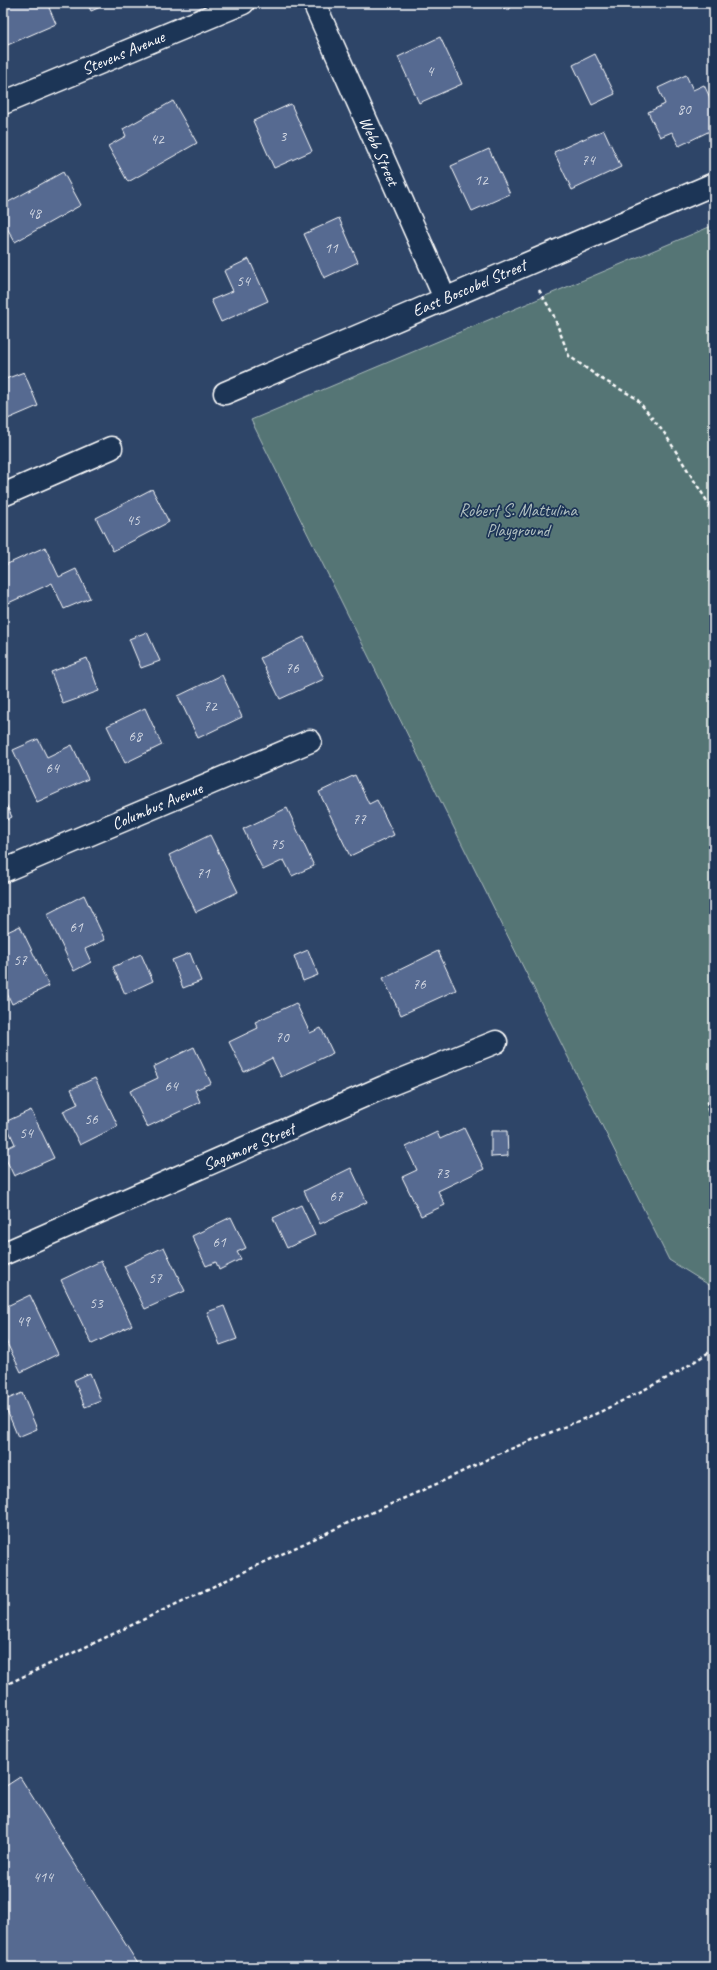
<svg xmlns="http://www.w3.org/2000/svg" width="717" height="1970" font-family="Caveat,sans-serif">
<rect width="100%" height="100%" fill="#2e4568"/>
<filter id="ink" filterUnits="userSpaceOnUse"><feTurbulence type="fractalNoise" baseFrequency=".025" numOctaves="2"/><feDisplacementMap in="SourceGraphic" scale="8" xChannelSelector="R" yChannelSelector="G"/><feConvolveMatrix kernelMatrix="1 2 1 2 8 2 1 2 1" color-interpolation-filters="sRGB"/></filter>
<g filter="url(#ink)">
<polygon fill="#547575" stroke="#aababa" points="714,225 714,1288 669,1260 251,420"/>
<g fill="#576a91" stroke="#fff">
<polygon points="11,3 47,3 56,24 3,47 3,6"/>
<polygon points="87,3 110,3 91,11"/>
<polygon points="496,3 514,3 508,11"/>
<polygon points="440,37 462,84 419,103 398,57"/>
<polygon points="595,54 615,94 592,105 573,65"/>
<polygon points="686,75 693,90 704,85 714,106 714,129 679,146 672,132 660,137 648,112 665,104 658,88"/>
<polygon points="173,101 197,143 128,182 108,146 126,136 123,129"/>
<polygon points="291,104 312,151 274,168 253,121"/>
<polygon points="604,130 621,167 572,190 554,152"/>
<polygon points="489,149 510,194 472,211 451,166"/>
<polygon points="63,172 81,205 15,242 3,221 3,205"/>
<polygon points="339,218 358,262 324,278 304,234"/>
<polygon points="249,259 268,301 221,322 211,300 233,291 224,271"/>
<polygon points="24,372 38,406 3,421 3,380"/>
<polygon points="152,489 169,522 113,551 96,518"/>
<polygon points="45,547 59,577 76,569 90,598 64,609 52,583 4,605 3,566"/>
<polygon points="147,632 160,661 141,668 129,639"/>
<polygon points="304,637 324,679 280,699 260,658"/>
<polygon points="87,658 99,691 63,704 51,672"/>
<polygon points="222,675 242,717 198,738 178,696"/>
<polygon points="145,708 162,745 125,763 107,726"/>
<polygon points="38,739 47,757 72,745 88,779 37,802 13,750"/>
<polygon points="355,775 369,804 377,800 394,835 350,856 319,792"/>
<polygon points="3,798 12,817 3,822"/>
<polygon points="287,808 314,866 292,876 284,860 263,870 243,829"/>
<polygon points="210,835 238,892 196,912 169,855"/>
<polygon points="84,895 105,940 85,949 91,962 74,971 47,914"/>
<polygon points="20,926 49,986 12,1004 3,985 3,934"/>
<polygon points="308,950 318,975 303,981 294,956"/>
<polygon points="438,951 456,990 401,1015 383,978"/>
<polygon points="190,953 201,981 183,988 172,960"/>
<polygon points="141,954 153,981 125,994 113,967"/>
<polygon points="296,1003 310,1033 321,1028 333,1053 281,1077 272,1058 244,1072 229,1042 258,1028 255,1022"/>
<polygon points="194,1047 211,1083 195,1090 200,1102 147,1127 130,1091 158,1078 153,1067"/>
<polygon points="95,1078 118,1126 80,1145 63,1111 78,1104 71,1089"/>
<polygon points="31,1110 54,1158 14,1176 3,1153 3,1150 15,1144 5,1122"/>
<polygon points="464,1128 484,1169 438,1191 445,1205 421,1216 402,1177 417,1170 406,1147 437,1132 440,1139"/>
<polygon points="491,1131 507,1131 508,1156 491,1157"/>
<polygon points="351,1168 367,1202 320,1224 304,1191"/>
<polygon points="301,1205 315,1235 287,1248 273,1218"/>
<polygon points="231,1217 246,1248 237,1252 241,1259 219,1270 216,1262 206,1266 192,1236"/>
<polygon points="164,1247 185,1291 145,1309 124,1266"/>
<polygon points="101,1261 132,1325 92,1344 61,1280"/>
<polygon points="30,1295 58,1354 21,1372 3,1335 3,1308"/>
<polygon points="224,1306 237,1339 220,1345 207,1312"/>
<polygon points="90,1373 101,1401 85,1407 74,1380"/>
<polygon points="22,1393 37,1429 18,1437 3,1401"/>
<polygon points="20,1777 140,1967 3,1967 3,1788"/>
</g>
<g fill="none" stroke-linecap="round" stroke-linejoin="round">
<defs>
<g id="minor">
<polyline points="314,3 445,298"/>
<polyline points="3,103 243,3"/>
<polyline points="225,393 714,184"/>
<polyline points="3,495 111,448"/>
<polyline points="3,871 310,741"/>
<polyline points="3,1254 384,1087 496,1042"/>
</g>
</defs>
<use href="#minor" stroke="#fff" stroke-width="25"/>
<g stroke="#fff" stroke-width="2.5" stroke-dasharray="4 3" stroke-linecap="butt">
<polyline points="539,290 553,314 569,356 600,378 636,398 665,434 712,509 714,515"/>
<polyline points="714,1081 707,1106 714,1134"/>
<polyline points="3,1686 341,1526 441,1482 496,1455 600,1412 675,1374 714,1349"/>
</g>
<use href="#minor" stroke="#1d3557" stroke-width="22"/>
</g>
</g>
<g text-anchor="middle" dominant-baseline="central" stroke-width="3.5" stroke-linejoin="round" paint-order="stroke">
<g font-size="15" fill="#d5dae4">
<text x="430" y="71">4</text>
<text x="684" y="109">80</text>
<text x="283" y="136">3</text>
<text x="157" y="139">42</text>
<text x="588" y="160">74</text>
<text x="481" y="180">12</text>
<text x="34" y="213">48</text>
<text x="331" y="248">11</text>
<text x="243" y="281">54</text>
<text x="133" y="520">45</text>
<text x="292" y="668">76</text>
<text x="210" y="706">72</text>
<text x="135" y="736">68</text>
<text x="52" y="768">64</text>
<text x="359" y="819">77</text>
<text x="277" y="844">75</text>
<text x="203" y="873">71</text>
<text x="76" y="927">61</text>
<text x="20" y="960">57</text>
<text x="419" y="984">76</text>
<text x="282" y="1037">70</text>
<text x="171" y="1086">64</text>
<text x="91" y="1119">56</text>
<text x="26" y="1133">54</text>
<text x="442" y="1173">73</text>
<text x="336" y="1196">67</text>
<text x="219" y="1242">61</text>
<text x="155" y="1278">57</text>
<text x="96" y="1303">53</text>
<text x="23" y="1321">49</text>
<text x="43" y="1877">414</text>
</g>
<g font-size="17" fill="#fff" stroke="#1d3557">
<text transform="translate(123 53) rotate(-23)">Stevens Avenue</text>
<text transform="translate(379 151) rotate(66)">Webb Street</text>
<text transform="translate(469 288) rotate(-23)">East Boscobel Street</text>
<text transform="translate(157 806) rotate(-23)">Columbus Avenue</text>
<text transform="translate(249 1147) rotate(-23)">Sagamore Street</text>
</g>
<g font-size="17" fill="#b2c1c1" stroke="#1d3557">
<text x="518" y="510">Robert S. Mattulina<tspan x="518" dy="20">Playground</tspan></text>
</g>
</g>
<rect width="717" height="1970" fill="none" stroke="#1d3557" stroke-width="16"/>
<rect x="8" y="8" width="701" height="1954" fill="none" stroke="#fff" stroke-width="1.5" filter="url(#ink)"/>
</svg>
